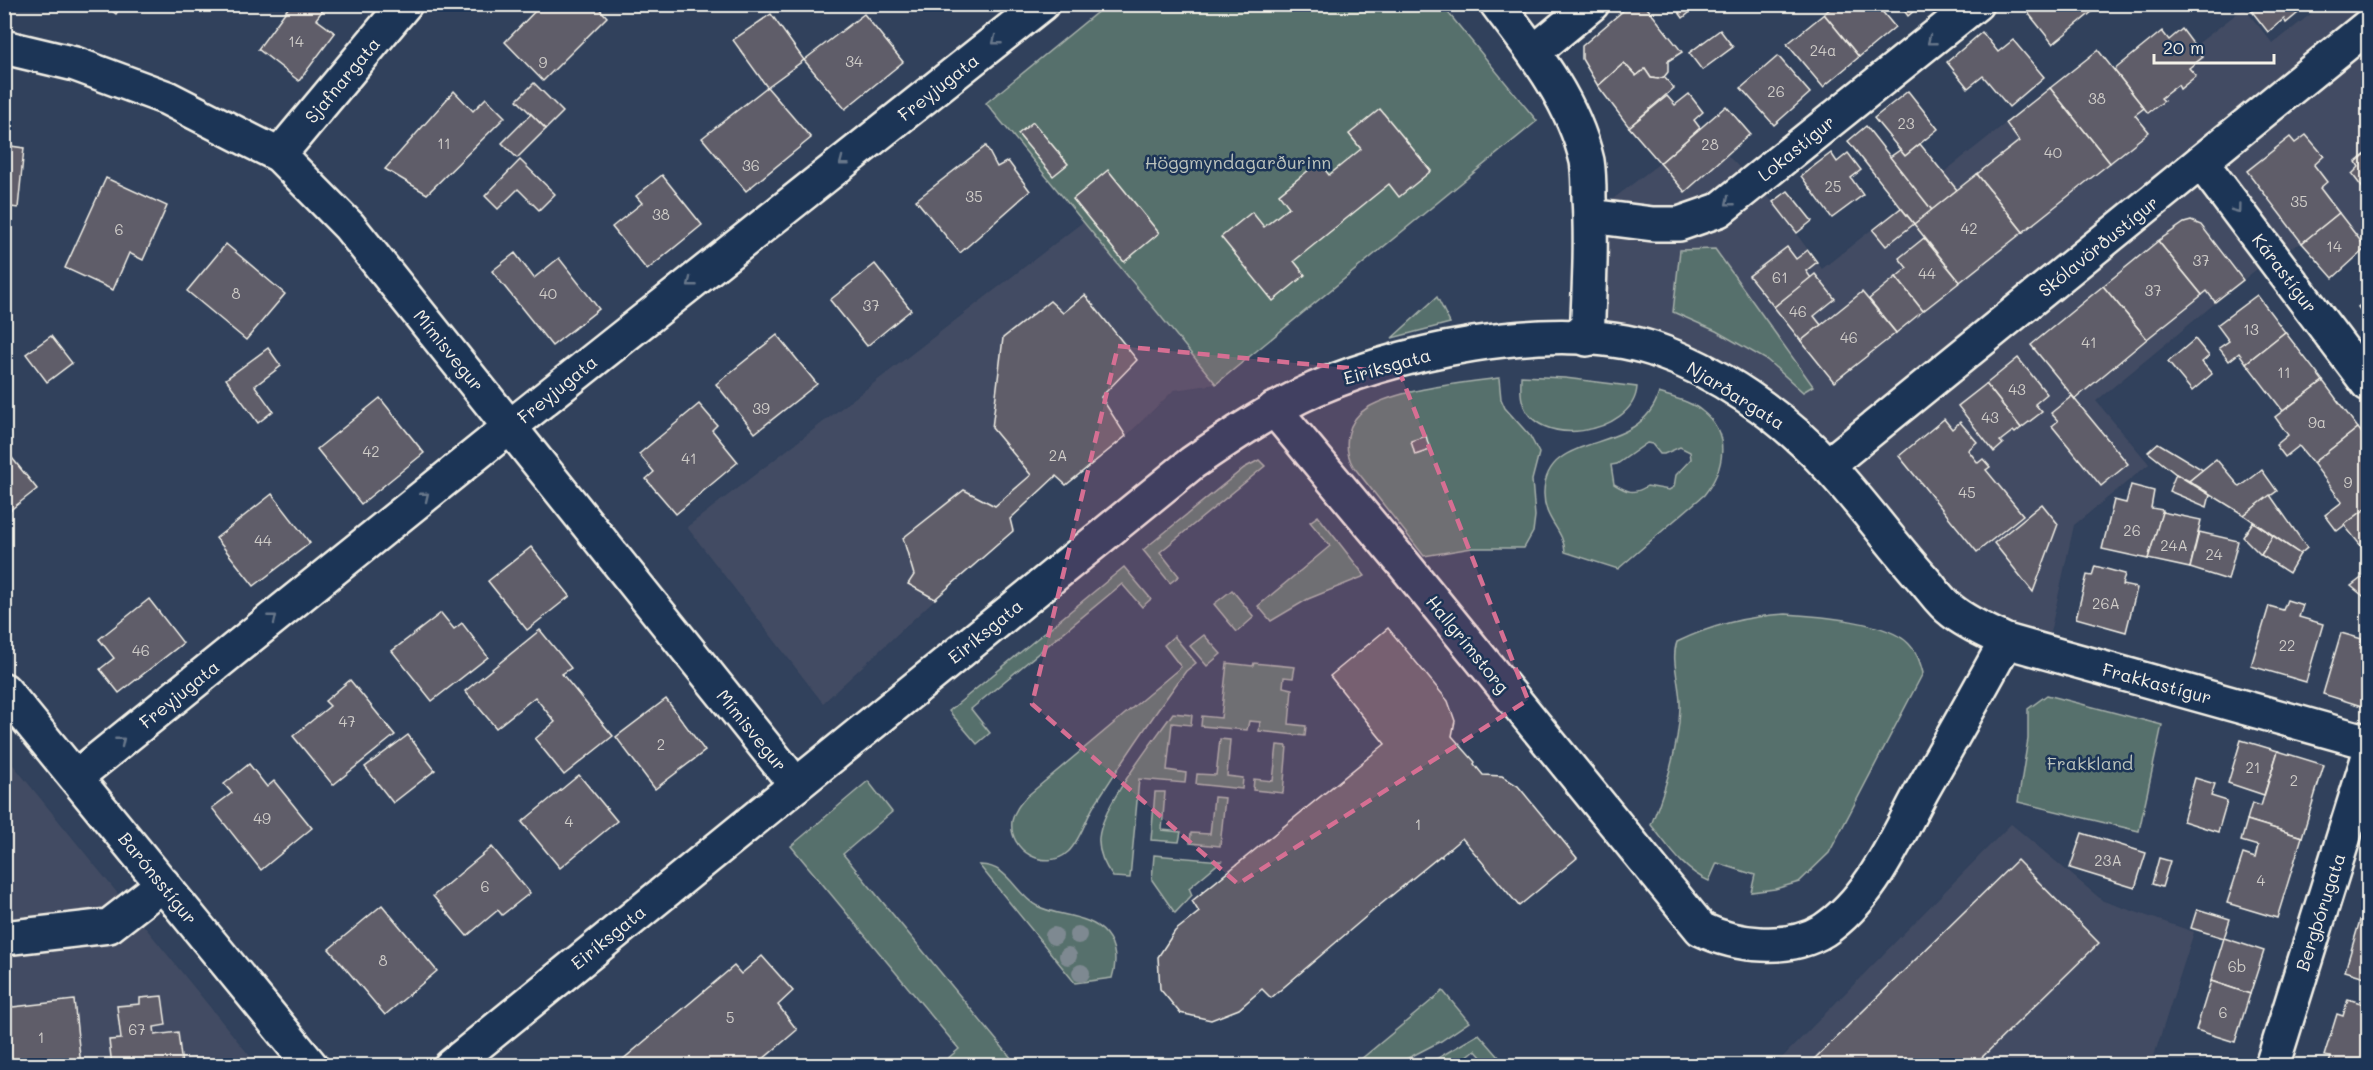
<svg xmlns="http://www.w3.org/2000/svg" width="2373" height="1070" font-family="Mali,sans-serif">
<rect width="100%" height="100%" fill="#31415c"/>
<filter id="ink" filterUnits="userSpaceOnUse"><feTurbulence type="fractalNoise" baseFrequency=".0167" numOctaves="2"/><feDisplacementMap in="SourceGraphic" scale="12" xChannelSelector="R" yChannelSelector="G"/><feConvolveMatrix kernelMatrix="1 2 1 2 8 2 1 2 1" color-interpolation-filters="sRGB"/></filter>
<g filter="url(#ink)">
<g fill="#434c63">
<polygon points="2322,5 2368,5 2368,246 2366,248 2339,214 2302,243 2275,254 2096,401 2149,464 2074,525 2047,646 1955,605 1827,449 1598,331 1600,209 1660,163 1726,106 1750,134 1727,155 1773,202 1822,269 2098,50 2114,70 2162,31 2169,40 2182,29 2195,46 2244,8 2273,44"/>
<polygon points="1083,222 1216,384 1174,390 1126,436 1066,485 1056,476 1010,519 1013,531 935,599 823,703 687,527"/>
<polygon points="5,755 257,1065 5,1065"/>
<polygon points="2011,824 2103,901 2194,932 2151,1065 1774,1066"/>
</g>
<g fill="#57706c" stroke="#a6b0aa" stroke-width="1.5" fill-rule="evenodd">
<polygon points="1441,4 1537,121 1216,384 986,103 1106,5"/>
<polygon points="1715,249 1813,386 1803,392 1767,360 1716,331 1673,312 1680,250"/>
<polygon points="1437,297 1450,323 1392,338"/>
<path d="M1521 376 1565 378 1637 387C1634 435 1533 451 1522 400 1520 392 1521 384 1521 376Z"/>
<path d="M1499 378 1501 399 1505 408 1530 436 1539 453 1532 480 1535 516 1533 532 1524 548H1472L1424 556 1353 466C1342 447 1347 420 1367 408 1399 389 1461 383 1499 378Z"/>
<path d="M1659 393C1673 398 1690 401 1702 411 1732 434 1724 470 1704 495L1618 569 1565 552C1564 529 1543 520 1544 492 1546 427 1639 459 1659 393ZM1647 443 1652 444 1660 454H1664L1680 447 1690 452 1691 459 1676 475 1674 487 1669 490 1647 486C1634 495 1627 492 1614 484L1611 465 1617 464Z"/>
<polygon points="1259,460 1265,466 1160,552 1179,576 1170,583 1143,550 1244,468"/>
<polygon points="1318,516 1365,576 1308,599 1271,621 1258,606 1330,546 1310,522"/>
<polygon points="1124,567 1151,599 1142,607 1122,584 971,709 990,733 977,744 949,711"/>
<polygon points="1232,590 1254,617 1237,632 1214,604"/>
<path d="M1786 614C1816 616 1888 621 1909 644 1917 652 1920 662 1923 673L1829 853 1799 882 1775 889 1751 892 1755 875 1717 863 1709 881C1683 870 1669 847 1651 825 1666 788 1679 747 1680 707 1681 686 1670 660 1677 642 1712 625 1748 616 1786 614Z"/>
<polygon points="1204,635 1221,654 1207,666 1190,646"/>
<path d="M1174 636 1196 663 1186 671C1154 714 1124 759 1095 804 1086 818 1080 841 1068 852 1046 872 1008 851 1012 821 1014 811 1020 804 1026 797L1181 667 1164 645Z"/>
<polygon points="1227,663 1253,666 1254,663 1295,667 1293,678 1284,677 1283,687 1292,689 1289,724 1306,726 1305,736 1259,731 1260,722 1249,721 1247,730 1201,726 1202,716 1221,718"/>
<polygon points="2047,695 2162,725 2139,831 2018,802 2028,739 2028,709"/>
<path d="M1173 713 1192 715 1191 725 1172 723 1167 770 1186 773 1185 783 1139 779 1130 878 1113 877C1104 865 1098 853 1099 838 1102 805 1153 742 1173 713Z"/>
<polygon points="1220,739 1230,740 1227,776 1243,778 1242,789 1196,784 1197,774 1216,775"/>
<polygon points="1277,745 1287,746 1283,793 1253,790 1254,779 1273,781"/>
<polygon points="868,781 892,812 843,854 1017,1065 940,1065 959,1049 791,846"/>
<polygon points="1155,792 1165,792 1162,830 1181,832 1179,842 1151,840"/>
<polygon points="1214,797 1225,798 1220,846 1190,843 1191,833 1210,834"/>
<polygon points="1154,855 1221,861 1189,888 1192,895 1175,913 1152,880"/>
<path d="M979 865C1008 864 1015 894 1037 906 1058 917 1090 914 1106 934 1116 946 1117 963 1112 978L1075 983Z"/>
<polygon points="1443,991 1469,1022 1441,1041 1395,1065 1354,1065"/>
<polygon points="1479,1034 1506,1065 1488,1065 1475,1050 1456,1065 1426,1065"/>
</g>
<g fill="#5f5d69" stroke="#f4f1e8" stroke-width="1.5">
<polygon points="94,4 123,4 116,14 104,5 101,10"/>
<polygon points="291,4 325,4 326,6 316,19 335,33 299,81 258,49"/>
<polygon points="542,4 595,4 607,17 543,81 505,42"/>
<polygon points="1631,4 1644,4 1682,52 1668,61 1668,72 1664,77 1658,79 1651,78 1645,69 1636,76 1624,63 1598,86 1582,59 1582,46"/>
<polygon points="1673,4 1700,4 1683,18"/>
<polygon points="1835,4 1876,4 1895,27 1859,57 1824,14"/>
<polygon points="1899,4 1922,4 1908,16"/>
<polygon points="2021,4 2098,4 2099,6 2053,44"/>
<polygon points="2309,4 2286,23 2284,19 2268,32 2247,5"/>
<polygon points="771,14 804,60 767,87 733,40"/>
<polygon points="864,14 903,62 845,109 804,60"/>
<polygon points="1824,14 1859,57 1823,87 1787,44"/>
<polygon points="2182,29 2203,57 2189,68 2196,76 2180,89 2178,85 2161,98 2164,101 2148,113 2114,70 2162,31 2169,40"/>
<polygon points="1720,30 1733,47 1702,70 1689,53"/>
<polygon points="1982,32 1998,52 2013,40 2044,77 2009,107 1983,76 1968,88 1947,62"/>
<polygon points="2098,50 2144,108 2135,115 2149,132 2110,163 2050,88"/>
<polygon points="1778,56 1810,93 1774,125 1741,88"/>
<polygon points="1624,63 1636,76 1645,69 1651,78 1658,79 1664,77 1674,88 1629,127 1598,86"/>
<polygon points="534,83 563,112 546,129 517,100"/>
<polygon points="767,87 811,138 746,191 702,138"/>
<polygon points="2050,88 2110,163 2023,232 1977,174 2019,141 2006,123"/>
<polygon points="454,91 473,111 486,98 505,117 427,194 385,169"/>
<polygon points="1908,91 1938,129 1905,156 1874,118"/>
<polygon points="1689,94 1703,112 1694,120 1700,128 1660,163 1629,127 1667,96 1675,105"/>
<polygon points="1726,106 1750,134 1685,192 1660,163"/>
<polygon points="1380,109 1431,171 1399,197 1389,184 1294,261 1305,275 1273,301 1221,237 1252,212 1264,227 1289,207 1279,194 1319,162 1329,175 1361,149 1349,134"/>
<polygon points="531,114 546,129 517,158 502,143"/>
<polygon points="1033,122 1068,164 1053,176 1018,134"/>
<polygon points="1866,126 1932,210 1914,224 1848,141"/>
<polygon points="2306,135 2324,156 2314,165 2327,182 2320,188 2339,213 2302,243 2247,171 2290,137 2295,143"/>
<polygon points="1920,144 1957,190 1932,210 1890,157 1900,150 1905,156"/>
<polygon points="4,145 24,148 18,208 4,206"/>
<polygon points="986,146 997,167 1008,161 1030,191 960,253 916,200"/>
<polygon points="2368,152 2368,195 2352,174 2359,167 2356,162"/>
<polygon points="1831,153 1837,162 1848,153 1861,170 1851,178 1863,195 1832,218 1801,176"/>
<polygon points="520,160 555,194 539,210 518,189 498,209 485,196"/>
<polygon points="1108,170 1159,233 1124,262 1073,199"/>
<polygon points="1977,174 2023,232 1960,282 1914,224"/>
<polygon points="662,175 702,225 647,270 612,227 642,203 636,196"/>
<polygon points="106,178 167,206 143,260 129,253 113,290 65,268"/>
<polygon points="1788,191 1812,221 1797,233 1773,202"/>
<polygon points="1901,208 1914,224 1886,246 1873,230"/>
<polygon points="2339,213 2366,248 2333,278 2302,243"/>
<polygon points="2191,221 2201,225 2243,280 2215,302 2207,291 2202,295 2158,241 2184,223"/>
<polygon points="1924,238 1960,282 1923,311 1896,277 1907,268 1899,258"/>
<polygon points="2158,241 2202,295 2147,339 2103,286"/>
<polygon points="226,244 285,294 246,340 187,291"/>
<polygon points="1787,247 1796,259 1808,250 1817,262 1806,271 1811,278 1774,307 1749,276"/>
<polygon points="515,253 534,278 559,258 599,309 552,346 492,271"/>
<polygon points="875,264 911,310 867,346 830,300"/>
<polygon points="1815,274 1835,299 1814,316 1821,325 1801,341 1774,307"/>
<polygon points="1896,277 1923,311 1896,333 1869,299"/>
<polygon points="2103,286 2147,339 2075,399 2031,345"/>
<polygon points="1862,292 1896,333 1834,382 1801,341"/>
<polygon points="1085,295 1137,360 1101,397 1126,436 1066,485 1056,476 1010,519 1013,531 935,599 908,584 914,575 903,538 964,490 995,506 1031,475 992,428 1003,338 1050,301 1063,313"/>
<polygon points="2257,295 2285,332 2246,363 2239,353 2229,361 2219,348 2229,341 2217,325"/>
<polygon points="2368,299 2368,320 2358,307"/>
<polygon points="2285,332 2323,381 2283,411 2246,363"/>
<polygon points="777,335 817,384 755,433 716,384"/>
<polygon points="51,336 72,363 47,382 26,354"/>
<polygon points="2195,339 2209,356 2202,362 2212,374 2192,391 2168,362"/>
<polygon points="268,348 281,366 255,386 273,411 258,423 226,379"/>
<polygon points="2018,358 2047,394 2035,404 2042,412 2021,428 1986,384"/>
<polygon points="2323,381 2358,428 2313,463 2299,446 2285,457 2276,445 2288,435 2275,417"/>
<polygon points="1986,384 2021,428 2015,433 2013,431 2000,441 2003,444 1994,452 1958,406"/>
<polygon points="2072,396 2128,464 2101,486 2052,426 2058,421 2051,413"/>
<polygon points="380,398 424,453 361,504 317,449"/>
<polygon points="699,404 717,425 712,430 738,462 676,514 646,479 654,472 639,454"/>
<polygon points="1944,419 1952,429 1960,422 1977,442 1968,450 1978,463 1983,459 1990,467 1986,470 2023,515 1977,552 1899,456"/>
<polygon points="2358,428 2368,441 2368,507 2337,531 2325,515 2342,502 2313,463"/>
<polygon points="1426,436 1430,450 1415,455 1411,441"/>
<polygon points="2158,443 2203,470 2189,481 2176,474 2148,452"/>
<polygon points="4,448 37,489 4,515"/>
<polygon points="2216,459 2240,487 2262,470 2277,491 2244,515 2189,481"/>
<polygon points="2176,474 2210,495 2207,507 2169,491"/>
<polygon points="2131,485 2154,491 2151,508 2163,510 2148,559 2102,549 2114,500 2126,503"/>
<polygon points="272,494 310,543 254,586 216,538"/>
<polygon points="2270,495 2307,548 2300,554 2244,515"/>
<polygon points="2042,504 2058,524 2033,592 1994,543"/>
<polygon points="2368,507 2368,548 2365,551 2344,525"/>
<polygon points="2162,512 2201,520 2190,568 2148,559"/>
<polygon points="2253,522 2273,536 2261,555 2243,537"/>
<polygon points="2199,532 2238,541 2228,580 2190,568"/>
<polygon points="2273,536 2300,554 2289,573 2261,555"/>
<polygon points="531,547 570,596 527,630 488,581"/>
<polygon points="2095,566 2125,574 2122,585 2137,588 2126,632 2076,618 2087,575 2092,576"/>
<polygon points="2368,573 2368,600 2351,586"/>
<polygon points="149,599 183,643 119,693 100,669 114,658 99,639"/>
<polygon points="2287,600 2303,605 2299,617 2323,624 2306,682 2251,666 2269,606 2283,610"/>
<polygon points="441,613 454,629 462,623 488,657 432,701 392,651"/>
<polygon points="1388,628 1448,701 1455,721 1452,736 1475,762 1474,764 1483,775 1502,776 1518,786 1577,858 1519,906 1462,838 1442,855 1442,857 1440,856 1375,909 1271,998 1262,989 1239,1009 1211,1020 1180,1013 1160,989 1158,957 1175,931 1199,912 1192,901 1385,744 1330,676"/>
<polygon points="540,630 571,668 562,674 613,736 564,775 535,739 555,722 535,697 496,728 465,691"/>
<polygon points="2341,633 2362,639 2360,648 2368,650 2368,708 2323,694"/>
<polygon points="350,680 395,735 333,785 293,736 330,706 325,701"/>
<polygon points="666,699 705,751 655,789 616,737"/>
<polygon points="408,735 435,770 393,803 365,767"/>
<polygon points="2241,740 2278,751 2264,795 2228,783"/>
<polygon points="2278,751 2324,765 2302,837 2247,820 2252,803 2261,806"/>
<polygon points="249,764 267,787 274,781 312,828 261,870 212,808 232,793 224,784"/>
<polygon points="579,775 617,821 560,868 522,822"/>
<polygon points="2195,778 2215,784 2211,796 2227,801 2218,832 2183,821"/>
<polygon points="2247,820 2302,837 2277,918 2227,903 2243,854 2255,858 2258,846 2241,841"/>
<polygon points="2082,833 2146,853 2135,888 2070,868"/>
<polygon points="492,847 530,893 502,915 498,910 467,936 433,896"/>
<polygon points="2159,858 2170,861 2162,887 2152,884"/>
<polygon points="2017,860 2099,943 1973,1066 1807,1066"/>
<polygon points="2368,893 2368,978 2345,971"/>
<polygon points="382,905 437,971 385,1015 329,949"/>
<polygon points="2197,909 2230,919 2224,938 2191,928"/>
<polygon points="2224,938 2264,951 2250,994 2211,981"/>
<polygon points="762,956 793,991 778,1005 797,1030 755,1066 615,1066 734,966 741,974"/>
<polygon points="2211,981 2250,994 2235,1042 2196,1030"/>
<polygon points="162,996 166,1025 154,1027 155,1035 178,1032 182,1066 112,1066 109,1040 121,1039 117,1006 140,1004 140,998"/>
<polygon points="2348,999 2367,1005 2368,1001 2368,1066 2328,1066 2331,1057 2324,1056 2337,1014 2343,1016"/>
<polygon points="74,1000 81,1066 4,1066 4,1008"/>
</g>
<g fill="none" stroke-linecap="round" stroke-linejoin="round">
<defs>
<g id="minor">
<path d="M1497 4C1534 52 1573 101 1587 161 1589 173 1589 186 1589 198 1592 244 1589 292 1587 339"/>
<polyline points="4,47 75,64 167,98 251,141 279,155 349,226 796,785"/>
<polyline points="1534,52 1592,4"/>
<polyline points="279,155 405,4"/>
<polyline points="2201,162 2368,384"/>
<polyline points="1590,216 1653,224 1679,224 1719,210 1976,4"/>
<path d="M1274 409 1402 562 1701 929C1736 946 1789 952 1824 930 1872 898 1896 838 1923 789 1951 740 1979 691 2006 641"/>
<polyline points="1828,465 2368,26"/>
<polyline points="4,690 311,1066"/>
<polyline points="76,777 511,426 1042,4"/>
<polyline points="4,938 109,926 163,884"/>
<path d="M451 1066 1192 463C1227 439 1261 416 1298 397 1388 352 1556 317 1653 349 1718 371 1781 415 1827 465 1861 501 1890 542 1923 579 1932 589 1941 603 1952 611 1968 624 1988 632 2006 641L2368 742"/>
<polyline points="2272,1066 2368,759"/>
</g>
</defs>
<use href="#minor" stroke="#f4f1e8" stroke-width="38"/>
<use href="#minor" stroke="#1d3557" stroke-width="33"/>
</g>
<g fill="#7e8991">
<circle cx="1078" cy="935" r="9"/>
<circle cx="1054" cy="936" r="9"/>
<circle cx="1068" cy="956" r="9"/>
<circle cx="1081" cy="973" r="9"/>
</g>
<defs><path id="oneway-chevron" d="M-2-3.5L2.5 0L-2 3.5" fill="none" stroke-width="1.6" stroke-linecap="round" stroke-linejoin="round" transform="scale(1.5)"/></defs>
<g stroke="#68778a">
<use href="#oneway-chevron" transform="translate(996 41) rotate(142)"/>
<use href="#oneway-chevron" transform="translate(1931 41) rotate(141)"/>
<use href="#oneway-chevron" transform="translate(843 162) rotate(142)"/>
<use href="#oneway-chevron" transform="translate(1729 202) rotate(141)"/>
<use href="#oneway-chevron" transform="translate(2237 209) rotate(53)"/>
<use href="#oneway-chevron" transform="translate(691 283) rotate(142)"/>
<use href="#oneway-chevron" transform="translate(425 496) rotate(-39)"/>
<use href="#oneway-chevron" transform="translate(273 618) rotate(-39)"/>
<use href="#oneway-chevron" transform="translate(121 741) rotate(-39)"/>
</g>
</g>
<path fill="#d66f93" fill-opacity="0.2" stroke="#d66f93" stroke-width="4.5" stroke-dasharray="12 8" stroke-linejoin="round" d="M1118 346 1400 373 1528 700 1238 884 1032 704Z"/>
<g text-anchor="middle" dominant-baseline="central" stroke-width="5" stroke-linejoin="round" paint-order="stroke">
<g font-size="15" fill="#cfccc8">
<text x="296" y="41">14</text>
<text x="1823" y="50">24a</text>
<text x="854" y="61">34</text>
<text x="543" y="62">9</text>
<text x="1776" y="91">26</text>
<text x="2097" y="98">38</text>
<text x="1906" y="123">23</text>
<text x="444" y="143">11</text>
<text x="1710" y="144">28</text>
<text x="2053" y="152">40</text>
<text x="751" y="165">36</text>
<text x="1833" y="186">25</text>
<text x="974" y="196">35</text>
<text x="2299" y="201">35</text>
<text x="661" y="214">38</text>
<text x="1969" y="228">42</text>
<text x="119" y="229">6</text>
<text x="2334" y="246">14</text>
<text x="2201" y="260">37</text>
<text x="1927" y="273">44</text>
<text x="1780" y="277">61</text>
<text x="2153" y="290">37</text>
<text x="236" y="293">8</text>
<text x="548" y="293">40</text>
<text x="871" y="305">37</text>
<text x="1798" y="311">46</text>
<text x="2251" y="329">13</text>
<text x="1849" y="337">46</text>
<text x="2089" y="342">41</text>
<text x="2284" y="372">11</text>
<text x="2017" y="389">43</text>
<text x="761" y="408">39</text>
<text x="1990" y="417">43</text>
<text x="2317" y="422">9a</text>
<text x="371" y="451">42</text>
<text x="1058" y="455">2A</text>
<text x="689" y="458">41</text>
<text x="2348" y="482">9</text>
<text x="1967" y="492">45</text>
<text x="2132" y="530">26</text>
<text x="263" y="540">44</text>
<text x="2174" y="545">24A</text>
<text x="2214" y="554">24</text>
<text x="2106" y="603">26A</text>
<text x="2287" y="645">22</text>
<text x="141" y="650">46</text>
<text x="347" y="721">47</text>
<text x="661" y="744">2</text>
<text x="2253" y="767">21</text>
<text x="2294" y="780">2</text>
<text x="262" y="818">49</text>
<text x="569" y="821">4</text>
<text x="1418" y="824">1</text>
<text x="2108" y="860">23A</text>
<text x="2261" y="880">4</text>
<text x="485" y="886">6</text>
<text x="383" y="960">8</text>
<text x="2237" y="966">6b</text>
<text x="2223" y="1012">6</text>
<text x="730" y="1017">5</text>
<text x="137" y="1029">67</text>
<text x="41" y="1037">1</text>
</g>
<g font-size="18" fill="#f4f1e8" stroke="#1d3557">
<text transform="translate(342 80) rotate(-50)">Sjafnargata</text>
<text transform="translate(938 87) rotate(-38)">Freyjugata</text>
<text transform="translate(1796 148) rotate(-39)">Lokastígur</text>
<text transform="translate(2098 246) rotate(-39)">Skólavörðustígur</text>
<text transform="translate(2285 273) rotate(53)">Kárastígur</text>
<text transform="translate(449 350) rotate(51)">Mímisvegur</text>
<text transform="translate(1387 366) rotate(-16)">Eiríksgata</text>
<text transform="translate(557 389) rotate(-39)">Freyjugata</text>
<text transform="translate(1736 395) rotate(32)">Njarðargata</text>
<text transform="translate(985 631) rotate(-39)">Eiríksgata</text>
<text transform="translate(1468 644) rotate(51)">Hallgrímstorg</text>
<text transform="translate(2157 683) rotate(15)">Frakkastígur</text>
<text transform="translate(179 694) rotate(-39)">Freyjugata</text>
<text transform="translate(752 730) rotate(51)">Mímisvegur</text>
<text transform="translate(158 878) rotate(51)">Barónsstígur</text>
<text transform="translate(2320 912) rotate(-72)">Bergþórugata</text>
<text transform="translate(608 937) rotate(-39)">Eiríksgata</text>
</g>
<g font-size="18" fill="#bdc4bd" stroke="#1d3557">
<text x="1238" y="162">Höggmyndagarðurinn</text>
<text x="2090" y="763">Frakkland</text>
</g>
</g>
<rect width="2373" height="1070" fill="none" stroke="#1d3557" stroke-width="24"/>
<rect x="12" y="12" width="2349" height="1046" fill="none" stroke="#f4f1e8" stroke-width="2" filter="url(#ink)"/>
<path d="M2154 54v9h120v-9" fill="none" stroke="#f4f1e8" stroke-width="3"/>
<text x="2163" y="54" font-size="18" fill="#f4f1e8" stroke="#1d3557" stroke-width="4.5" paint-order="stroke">20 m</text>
</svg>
